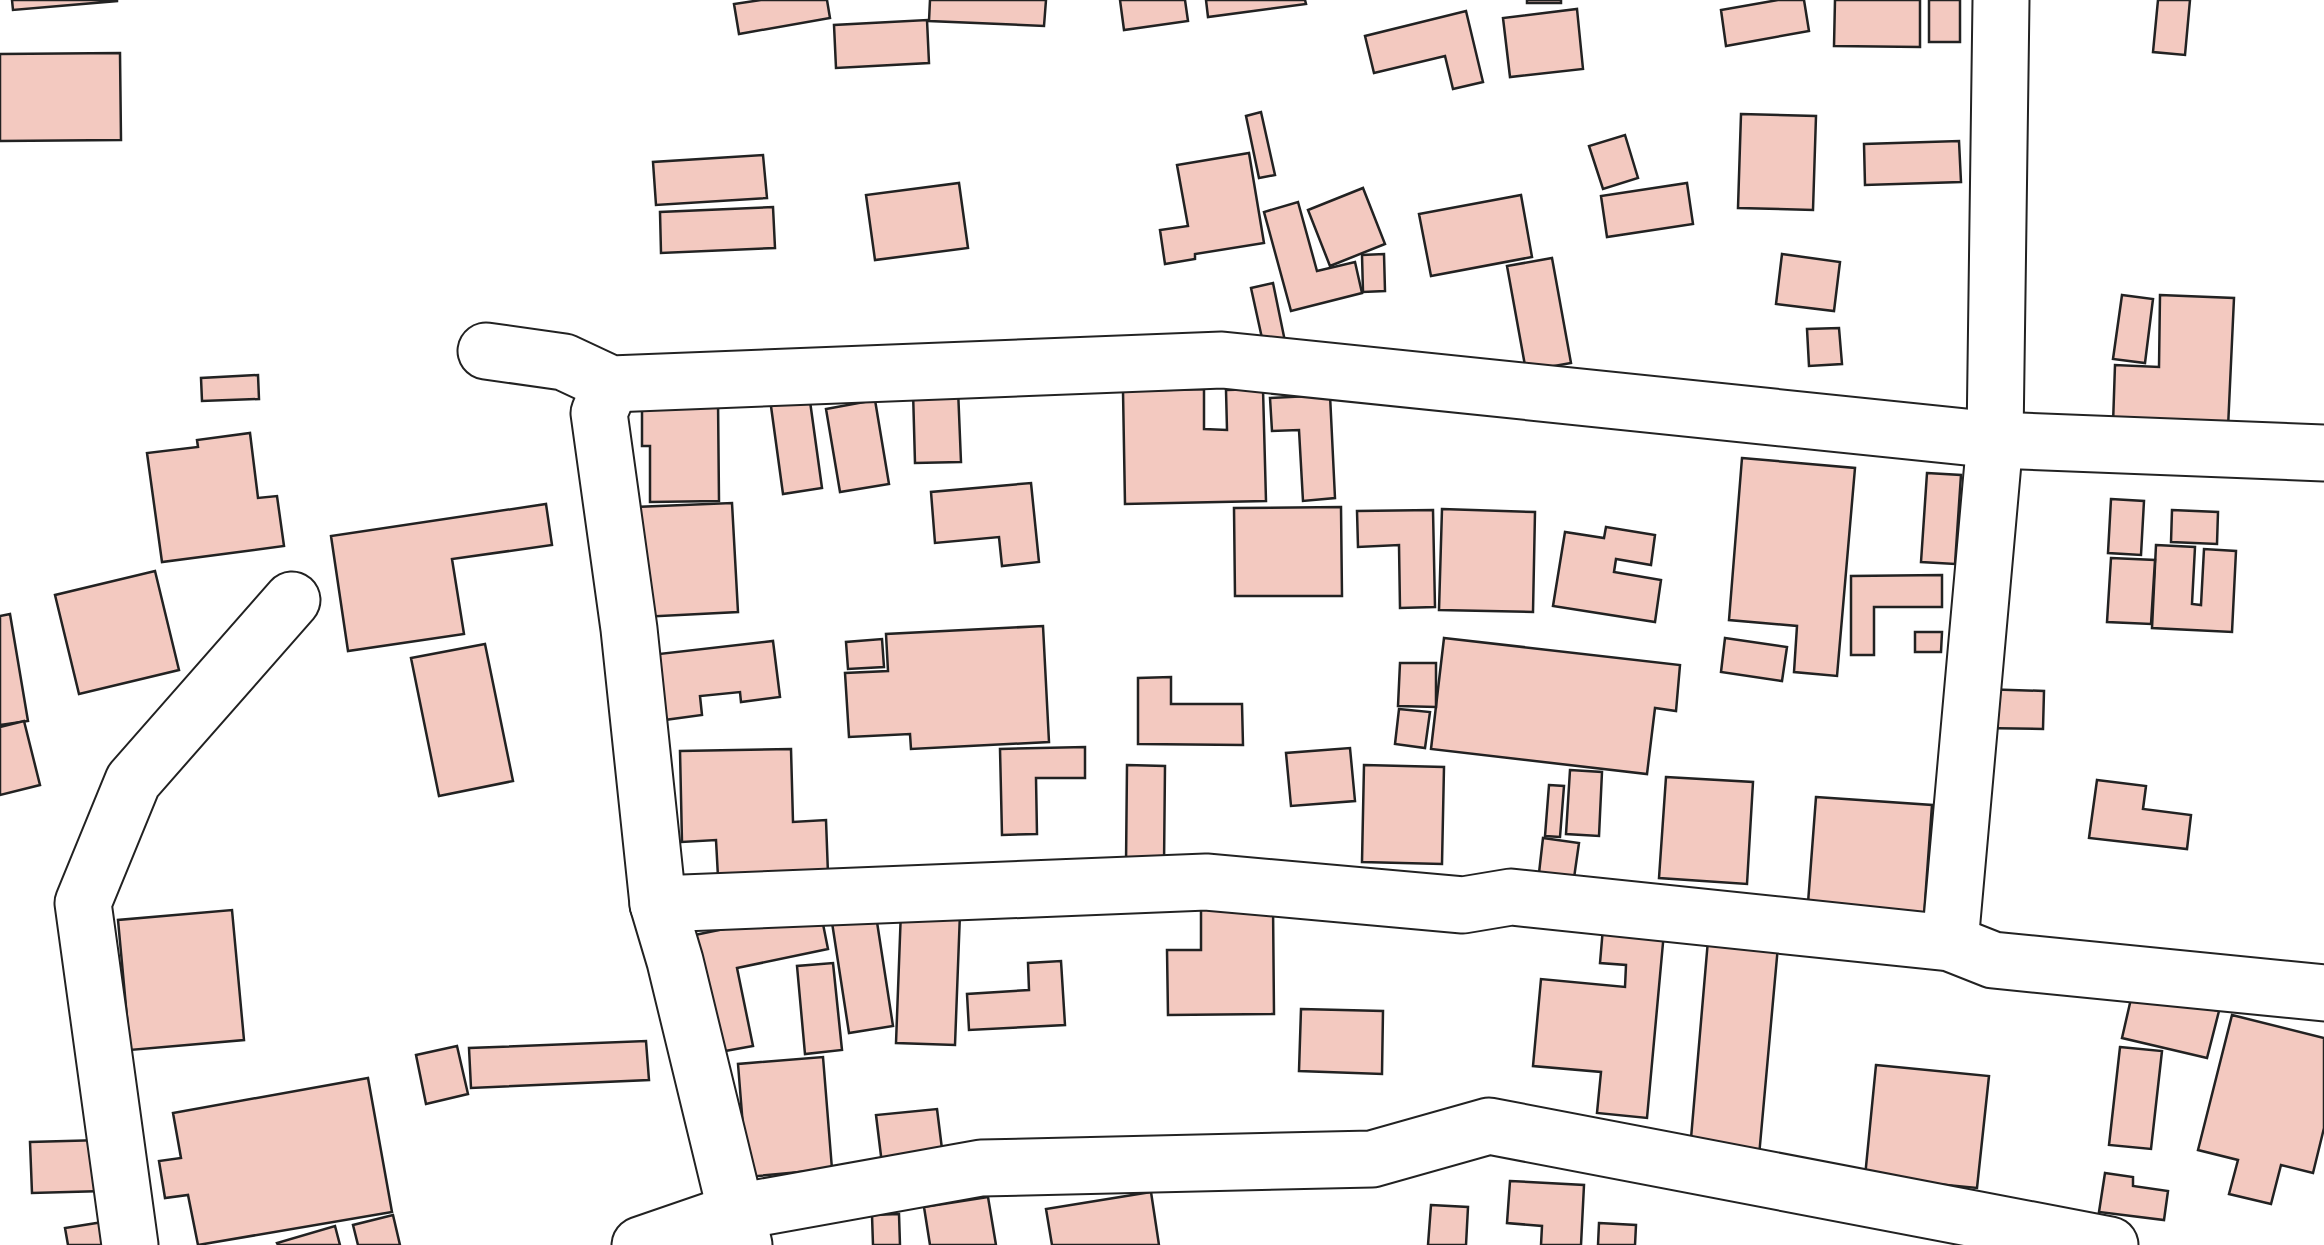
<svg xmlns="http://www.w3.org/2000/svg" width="2324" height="1245" font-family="'Fira Sans',sans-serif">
<rect width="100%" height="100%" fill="#fff"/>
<g fill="#f3c9c0" stroke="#222" stroke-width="2.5">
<polygon points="12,0 117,0 117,1 13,10"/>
<polygon points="761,0 827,0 830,18 739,34 734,4"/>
<polygon points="930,0 1046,0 1044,26 929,21"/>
<polygon points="1120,0 1185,0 1188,21 1124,30"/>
<polygon points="1206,0 1305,0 1306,4 1208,17"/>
<rect x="1527" y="0" width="34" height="3"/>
<polygon points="1778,0 1804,0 1809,31 1726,46 1721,10"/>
<polygon points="1835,0 1920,0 1920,47 1834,46"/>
<rect x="1929" y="0" width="31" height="42"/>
<polygon points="2158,0 2190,0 2185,55 2153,52"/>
<polygon points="1577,9 1583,69 1510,77 1503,18"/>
<polygon points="1466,11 1483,82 1453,89 1445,56 1374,73 1365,36"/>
<polygon points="927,20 929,63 836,68 834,25"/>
<polygon points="120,53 121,140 0,141 0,54"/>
<polygon points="1261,112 1275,175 1259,178 1246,116"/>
<polygon points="1741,114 1816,116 1813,210 1738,208"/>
<polygon points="1625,135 1638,178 1603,189 1589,146"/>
<polygon points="1959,141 1961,182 1865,185 1864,144"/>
<polygon points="1249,153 1264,243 1195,254 1195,259 1165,264 1160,230 1188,226 1177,165"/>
<polygon points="763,155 767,198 656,205 653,162"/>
<polygon points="959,183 968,248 875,260 866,195"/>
<polygon points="1687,183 1693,224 1607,237 1601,196"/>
<polygon points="1363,188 1385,244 1330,266 1308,210"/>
<polygon points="1521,195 1532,257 1431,276 1419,214"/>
<polygon points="1298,202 1317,271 1355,262 1362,293 1291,311 1264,212"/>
<polygon points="773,207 775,248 661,253 660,212"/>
<polygon points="1384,254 1385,291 1363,292 1362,255"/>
<polygon points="1782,254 1840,262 1834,311 1776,304"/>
<polygon points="1552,258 1571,363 1526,371 1507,266"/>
<polygon points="1273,283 1288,356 1267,361 1251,288"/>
<polygon points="2122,295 2153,299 2145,363 2113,359"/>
<polygon points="2160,295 2234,298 2228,428 2113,424 2115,365 2159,367"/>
<polygon points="1839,328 1842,364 1809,366 1807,329"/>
<polygon points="258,375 259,399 202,401 201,378"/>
<polygon points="958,389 961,462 915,463 913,391"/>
<polygon points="1204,389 1204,429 1227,430 1226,390 1263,389 1266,501 1125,504 1123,391"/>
<polygon points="809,394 822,488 783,494 770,399"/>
<polygon points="1330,395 1335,498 1303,501 1299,430 1272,431 1270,398"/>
<polygon points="718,400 719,501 650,502 650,446 642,446 642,401"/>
<polygon points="875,400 889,484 840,492 826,409"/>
<polygon points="250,433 258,498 277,496 284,546 162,562 147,453 198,447 197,440"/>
<polygon points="1742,458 1855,468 1837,676 1794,672 1797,626 1729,620"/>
<polygon points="1927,473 1961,475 1955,564 1921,562"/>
<polygon points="1031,483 1039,562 1002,566 999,537 935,543 931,492"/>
<polygon points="2111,499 2144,501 2141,555 2108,553"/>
<polygon points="732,503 738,612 641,617 635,507"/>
<polygon points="546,504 552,545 452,559 464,634 348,651 331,536"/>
<polygon points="1341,507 1342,596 1235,596 1234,508"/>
<polygon points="1442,509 1535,512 1533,612 1439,610"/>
<polygon points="1433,510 1435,607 1400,608 1399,545 1358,547 1357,511"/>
<polygon points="2172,510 2218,512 2217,544 2171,542"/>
<polygon points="1606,527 1655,535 1651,565 1616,559 1614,572 1661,580 1655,622 1553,606 1565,532 1604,538"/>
<polygon points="2156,545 2195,547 2192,604 2201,605 2204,549 2236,551 2232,632 2152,628"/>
<polygon points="2111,558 2155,560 2151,624 2107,622"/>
<polygon points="155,571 179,670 79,694 55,595"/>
<polygon points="1942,575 1942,607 1874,607 1874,655 1851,655 1851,576"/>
<polygon points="10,614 28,721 0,725 0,616"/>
<polygon points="1043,626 1049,742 911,749 910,734 849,737 845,673 888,671 886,634"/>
<polygon points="1915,632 1942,632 1941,652 1915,652"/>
<polygon points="1444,638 1680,665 1676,711 1655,708 1647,774 1431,749"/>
<polygon points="1725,638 1787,647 1782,681 1721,672"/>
<polygon points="882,639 884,667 848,669 846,642"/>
<polygon points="773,641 780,697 741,702 740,692 700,696 702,715 657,721 650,655"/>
<polygon points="485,644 513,781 439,796 411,658"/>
<polygon points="1400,663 1436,663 1436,707 1398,706"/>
<polygon points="1171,677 1171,704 1242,704 1243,745 1138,744 1138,678"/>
<polygon points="1981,689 2044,691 2043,729 1980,728"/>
<polygon points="1399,709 1430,712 1425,748 1395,744"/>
<polygon points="24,721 40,785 0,795 0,727"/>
<polygon points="1085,747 1085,778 1036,778 1037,834 1002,835 1000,749"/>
<polygon points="1350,748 1355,801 1291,806 1286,753"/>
<polygon points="791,749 793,822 826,820 828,874 718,877 716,840 682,842 680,751"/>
<polygon points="1127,765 1165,766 1164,865 1126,864"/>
<polygon points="1364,765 1444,767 1442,864 1362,862"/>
<polygon points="1570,770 1602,772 1599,836 1566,834"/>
<polygon points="1666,777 1753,782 1747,884 1659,878"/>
<polygon points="2097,780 2146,786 2143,809 2191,815 2187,849 2089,838"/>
<polygon points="1549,785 1564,786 1560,837 1545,836"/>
<polygon points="1816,797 1932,805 1924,915 1808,903"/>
<polygon points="1543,838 1579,843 1574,878 1539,873"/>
<polygon points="1201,904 1273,904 1274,1014 1168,1015 1167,950 1201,950"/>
<polygon points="820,909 828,949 737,968 753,1046 714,1053 690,936"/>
<polygon points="875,909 893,1026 849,1033 831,916"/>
<polygon points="232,910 244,1040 130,1050 118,920"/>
<polygon points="901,910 960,913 955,1045 896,1043"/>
<polygon points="1604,916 1665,921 1647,1118 1597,1113 1601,1072 1533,1066 1541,979 1625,987 1626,965 1600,963"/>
<polygon points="1708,940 1778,946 1759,1156 1690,1150"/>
<polygon points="1061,961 1065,1025 969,1030 967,994 1029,990 1028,963"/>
<polygon points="833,963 842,1050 805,1054 797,966"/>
<polygon points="2133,990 2219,1011 2207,1058 2122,1038"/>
<polygon points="1301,1009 1383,1011 1382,1074 1299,1071"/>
<polygon points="2232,1015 2324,1038 2324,1128 2313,1173 2281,1165 2271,1204 2229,1194 2238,1160 2198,1150"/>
<polygon points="646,1041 649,1080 471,1088 469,1048"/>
<polygon points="457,1046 468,1094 426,1104 416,1055"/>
<polygon points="2120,1047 2162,1051 2151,1149 2109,1145"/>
<polygon points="823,1057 832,1169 747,1177 738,1064"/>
<polygon points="1876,1065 1989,1076 1977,1188 1865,1177"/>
<polygon points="368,1078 392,1212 198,1245 188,1195 165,1198 159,1161 181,1158 173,1113"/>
<polygon points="937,1109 943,1157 882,1164 876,1115"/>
<polygon points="102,1140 104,1191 32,1193 30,1142"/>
<polygon points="2105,1173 2133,1177 2133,1186 2168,1191 2164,1220 2099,1212"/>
<polygon points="1510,1181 1584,1185 1581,1245 1541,1245 1542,1226 1507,1223"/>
<polygon points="1151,1192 1159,1245 1052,1245 1046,1209"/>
<polygon points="988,1197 996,1245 930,1245 924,1207"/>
<polygon points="1431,1205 1468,1207 1466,1245 1428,1245"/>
<polygon points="899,1214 900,1245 873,1245 872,1215"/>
<polygon points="393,1215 400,1245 358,1245 353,1225"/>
<polygon points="103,1222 107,1245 68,1245 65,1228"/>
<polygon points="1599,1223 1636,1225 1635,1245 1598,1245"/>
<polygon points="335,1226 340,1245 278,1245 277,1243"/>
</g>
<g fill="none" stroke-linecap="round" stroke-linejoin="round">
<defs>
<g id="minor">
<polyline points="486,351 564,362 611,384 1222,360 1995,440 2324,453"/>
<polyline points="611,384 599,413 629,629 658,904 675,961 744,1245"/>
<polyline points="658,904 1206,882 1463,905 1511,897 1950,943 1993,960 2324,993"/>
<polyline points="1950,943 1995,440 2001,0"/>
<polyline points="130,1245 83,903 133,781 292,600"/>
<polyline points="640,1245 736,1212 981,1168 1372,1159 1489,1126 2110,1245"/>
</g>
</defs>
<use href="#minor" stroke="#222" stroke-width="59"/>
<use href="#minor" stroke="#fff" stroke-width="55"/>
</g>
</svg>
